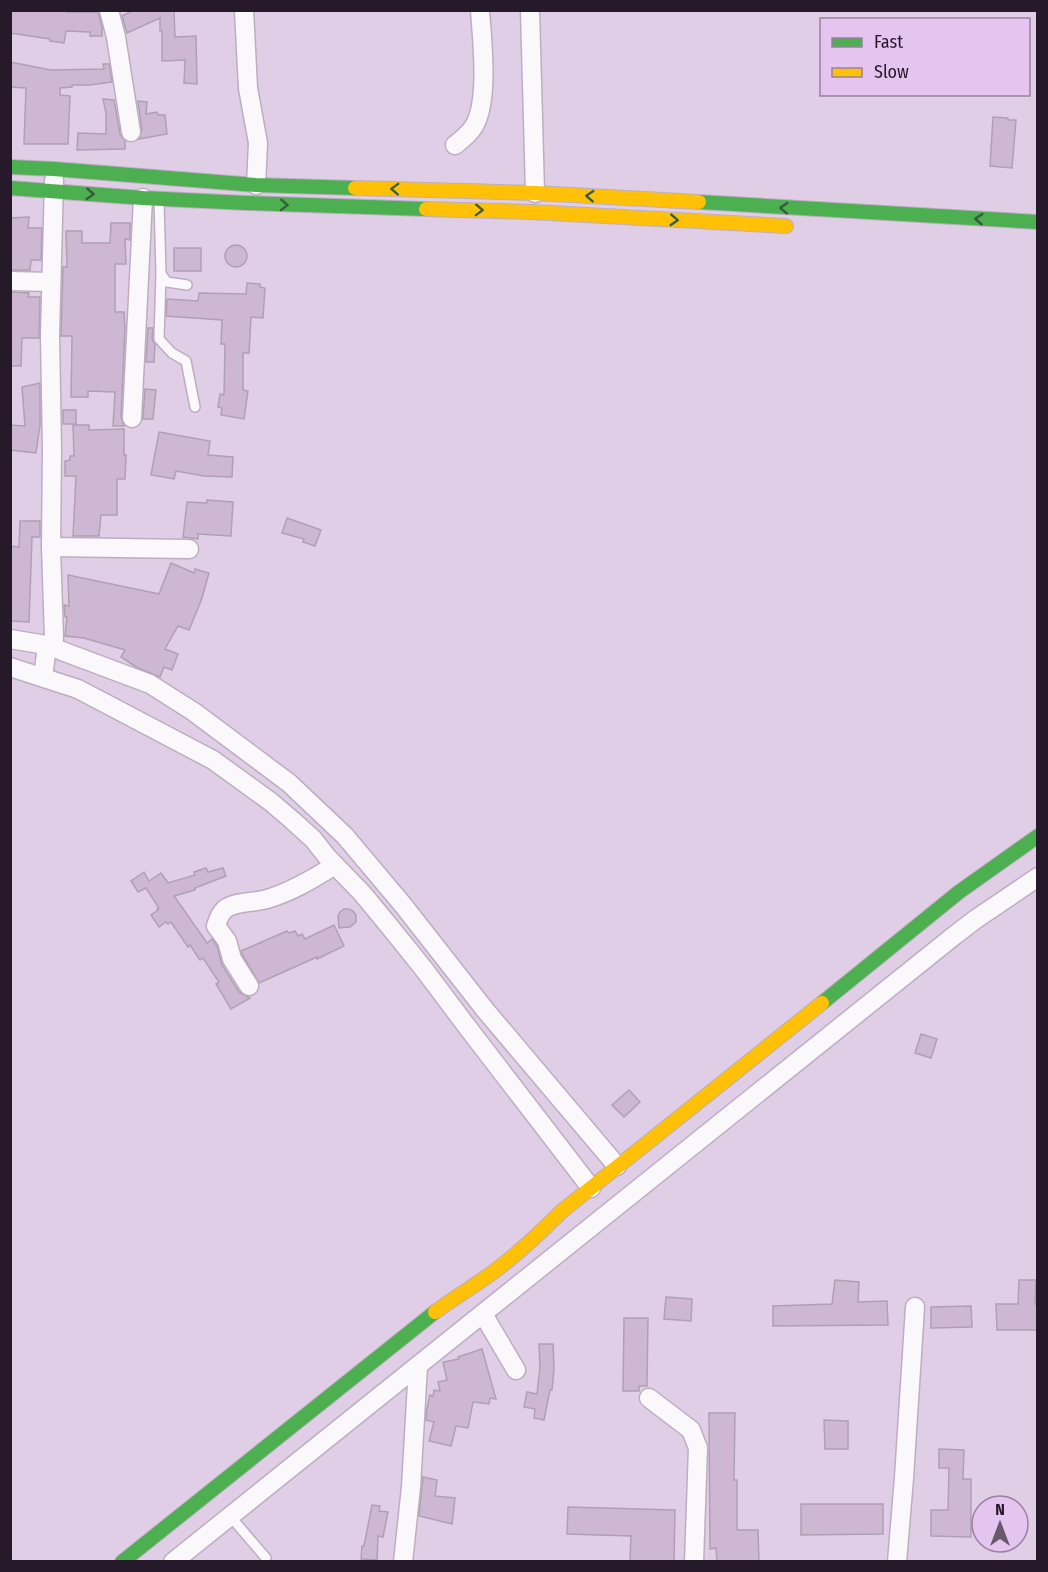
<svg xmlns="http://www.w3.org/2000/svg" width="1048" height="1572" font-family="'Fira Sans Condensed',sans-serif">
<rect width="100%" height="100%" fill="#e0cee6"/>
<g fill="#cdb7d3" stroke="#afa0b3" stroke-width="1.5">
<polygon points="10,10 68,10 67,12 98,12 102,28 102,36 90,36 90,32 66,31 64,43 50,41 50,39 10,33"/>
<polygon points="134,10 176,10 174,11 175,37 196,36 197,84 184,83 185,60 162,61 162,31 160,31 160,18 127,33 122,16"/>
<polygon points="10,62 51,70 104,69 103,64 109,64 112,82 89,85 72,85 72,87 60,88 60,95 70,96 68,144 24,144 26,88 10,87"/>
<polygon points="103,99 114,100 120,134 125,141 125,149 77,150 78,133 106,134 106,113"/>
<polygon points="138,101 147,102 146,114 157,112 158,115 165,115 167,134 139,139 142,130"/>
<polygon points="993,117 1008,118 1008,120 1016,120 1012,168 990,166"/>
<polygon points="29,217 28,228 42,228 41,260 31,260 30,270 10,270 10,218"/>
<polygon points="111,223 130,223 130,240 125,239 126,264 115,264 115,312 124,312 125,328 121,417 124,426 113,426 115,392 88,391 88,397 71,397 72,336 61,336 63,267 67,267 66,231 82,231 82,243 110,243"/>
<circle cx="236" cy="256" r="11"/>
<rect x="174" y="248" width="27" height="23"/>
<polygon points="247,283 260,284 260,287 265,288 263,318 251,317 249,353 243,353 243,390 248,391 244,419 221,415 222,408 218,407 220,394 224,395 225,344 221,344 222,320 166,316 167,299 198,301 199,293 246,294"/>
<polygon points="10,292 29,293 28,297 40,297 39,338 22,338 21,366 10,366"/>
<polygon points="148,328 153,328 152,339 155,344 154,362 146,362"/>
<polygon points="40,383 40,425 36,453 10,450 10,425 25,426 22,387"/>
<polygon points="145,389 156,390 153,419 143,419"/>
<rect x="63" y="410" width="13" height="14"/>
<polygon points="73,425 89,425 89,430 124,429 124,455 126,455 125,479 117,479 117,515 101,515 99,536 73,536 76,476 65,476 65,461 70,460 70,456 74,456"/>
<polygon points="159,432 210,441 208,455 233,457 232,477 204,476 176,471 174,479 151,475"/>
<polygon points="207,500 233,502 231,536 198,534 198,539 183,537 187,502 207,503"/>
<polygon points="287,518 321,530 315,546 303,542 304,539 282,533"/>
<polygon points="20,521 40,521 40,537 32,537 29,622 10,621 10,546 19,547"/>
<polygon points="171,563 194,573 195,569 209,573 201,601 189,630 178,626 165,649 178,654 172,670 164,667 160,677 138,668 121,657 125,650 84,638 65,636 67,617 65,617 64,605 69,606 68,575 159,594"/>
<polygon points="206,868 208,872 223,868 226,876 195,888 195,890 174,896 207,943 212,939 217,946 222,965 239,992 250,998 231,1009 216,984 219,982 203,958 200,960 190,945 188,947 171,922 168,924 166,922 159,927 151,915 158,910 157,909 159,908 146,888 138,892 131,881 144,872 149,881 161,873 168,883 195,875 194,872"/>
<polygon points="344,909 349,909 353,911 356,915 356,922 350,927 339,928 338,916 340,912"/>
<polygon points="334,925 344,946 317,959 317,957 259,983 242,954 241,951 287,931 289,933 295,931 298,936 302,934 305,939"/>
<polygon points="921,1034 937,1039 931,1058 915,1053"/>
<polygon points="629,1090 640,1102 624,1117 612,1105"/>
<polygon points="835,1280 859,1282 858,1302 887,1301 888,1325 773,1326 773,1306 832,1304"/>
<polygon points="1019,1280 1036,1280 1035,1304 1038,1304 1038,1330 997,1330 996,1304 1018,1304"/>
<polygon points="666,1297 692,1299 691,1321 664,1319"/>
<polygon points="971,1306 972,1327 931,1328 931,1307"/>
<polygon points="624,1318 648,1318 647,1386 639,1386 639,1391 623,1391"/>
<polygon points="539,1344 553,1344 554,1369 552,1390 550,1390 544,1420 534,1418 535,1409 524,1407 527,1392 537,1394 540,1366"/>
<polygon points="482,1349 496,1399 490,1398 489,1404 473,1402 468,1428 456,1426 451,1446 429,1441 434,1422 426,1420 427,1408 430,1395 433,1396 434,1390 440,1391 438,1382 447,1380 443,1362 459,1359 458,1357"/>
<polygon points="709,1413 735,1413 734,1480 737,1480 737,1530 758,1530 759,1562 717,1562 716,1548 710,1549"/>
<polygon points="824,1420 848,1421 848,1449 825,1449"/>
<polygon points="939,1449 964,1450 963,1479 971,1479 971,1537 931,1536 931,1510 948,1510 949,1468 939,1468"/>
<polygon points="423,1477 437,1480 435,1496 455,1498 452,1524 419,1516"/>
<polygon points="801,1504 883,1504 883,1534 801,1535"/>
<polygon points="372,1505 380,1506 379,1511 388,1512 383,1537 378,1536 377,1560 361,1559 362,1546 364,1546"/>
<polygon points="568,1507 675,1510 674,1562 630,1562 631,1536 567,1534"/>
</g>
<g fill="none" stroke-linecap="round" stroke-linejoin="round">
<defs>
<g id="lane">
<polyline points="159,201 161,274 167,282 187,285"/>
<polyline points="161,274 159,339 172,353 186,361 195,407"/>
<polyline points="230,1516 266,1558"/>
</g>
<g id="street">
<polyline points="109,10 116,37 131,132"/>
<polyline points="244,10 248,88 258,143 256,185"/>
<polyline points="530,10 535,193"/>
<path d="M455 145C461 140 468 135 472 129 490 106 482 40 480 10"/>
<polyline points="10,281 50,282"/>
<polyline points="132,418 143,198"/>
<polyline points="51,547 189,549"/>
<polyline points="10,639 52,646 62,651 150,684 194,712 289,783 345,836 403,905 486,1011 617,1166"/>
<polyline points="10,667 78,689 213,760 271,802 292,820 313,839 328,858 362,893 390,927 423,968 468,1028 591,1188"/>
<polyline points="43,677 46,654 52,646 54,638 51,547 52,450 50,336 54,180"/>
<path d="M249 986 232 959 227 941 216 926C218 919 220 914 225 909 236 901 254 903 267 899 291 892 313 879 335 865"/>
<polyline points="483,1314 516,1370"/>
<polyline points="649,1398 691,1430 698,1448 694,1562"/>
<polyline points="173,1562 955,935 976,919 1038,877"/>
<polyline points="403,1562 411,1487 418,1366"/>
<polyline points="897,1562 904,1478 915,1307"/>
</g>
<g id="fast">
<polyline points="10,167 54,169 256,185 355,188"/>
<polyline points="10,188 143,198 246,203 426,209"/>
<polyline points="699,202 1038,222"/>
<polyline points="822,1003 959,892 1038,836"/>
<polyline points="122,1562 435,1312"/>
</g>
<g id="slow">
<polyline points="355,188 535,193 699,202"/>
<polyline points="426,209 532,212 786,226"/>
<path d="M435 1312C454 1298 474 1286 492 1273 518 1254 540 1233 562 1211L822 1003"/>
</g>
</defs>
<use href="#lane" stroke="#bcaec0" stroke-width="12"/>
<use href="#street" stroke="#bcaec0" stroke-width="21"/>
<use href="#fast" stroke="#bcaec0" stroke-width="16"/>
<use href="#slow" stroke="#bcaec0" stroke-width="16"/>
<use href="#lane" stroke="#faf8fb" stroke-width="9"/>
<use href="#street" stroke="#faf8fb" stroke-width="18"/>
<use href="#fast" stroke="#4caf50" stroke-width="14"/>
<use href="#slow" stroke="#ffc107" stroke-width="14"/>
</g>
<defs><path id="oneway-chevron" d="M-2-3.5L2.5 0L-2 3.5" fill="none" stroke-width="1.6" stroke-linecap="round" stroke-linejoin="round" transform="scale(1.5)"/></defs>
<g stroke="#375c3b">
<use href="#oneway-chevron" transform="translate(395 189) rotate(-178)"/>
<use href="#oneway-chevron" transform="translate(90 194) rotate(4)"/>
<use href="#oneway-chevron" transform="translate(590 196) rotate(-177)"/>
<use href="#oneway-chevron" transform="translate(284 205) rotate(2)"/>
<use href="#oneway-chevron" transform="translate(784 208) rotate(-177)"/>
<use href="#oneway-chevron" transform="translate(479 210) rotate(2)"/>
<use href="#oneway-chevron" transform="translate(979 219) rotate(-176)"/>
<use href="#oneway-chevron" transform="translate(674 220) rotate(3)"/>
</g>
<rect width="1048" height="1572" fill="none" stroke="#261929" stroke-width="24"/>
<rect x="820" y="18" width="210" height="78" fill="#e6c4f0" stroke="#9980a0" stroke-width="1.5"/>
<rect x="832" y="38" width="30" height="9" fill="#4caf50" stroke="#9980a0" stroke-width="1.5"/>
<text x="874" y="48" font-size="18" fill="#261929">Fast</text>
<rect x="832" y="68" width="30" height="9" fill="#ffc107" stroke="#9980a0" stroke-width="1.5"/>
<text x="874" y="78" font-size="18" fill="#261929">Slow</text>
<g transform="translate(1000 1524)"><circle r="28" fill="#e6c4f0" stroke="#9980a0" stroke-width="1.5"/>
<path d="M0-4.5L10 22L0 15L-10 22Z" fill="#67586b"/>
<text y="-9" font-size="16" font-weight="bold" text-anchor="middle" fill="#261929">N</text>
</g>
</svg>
